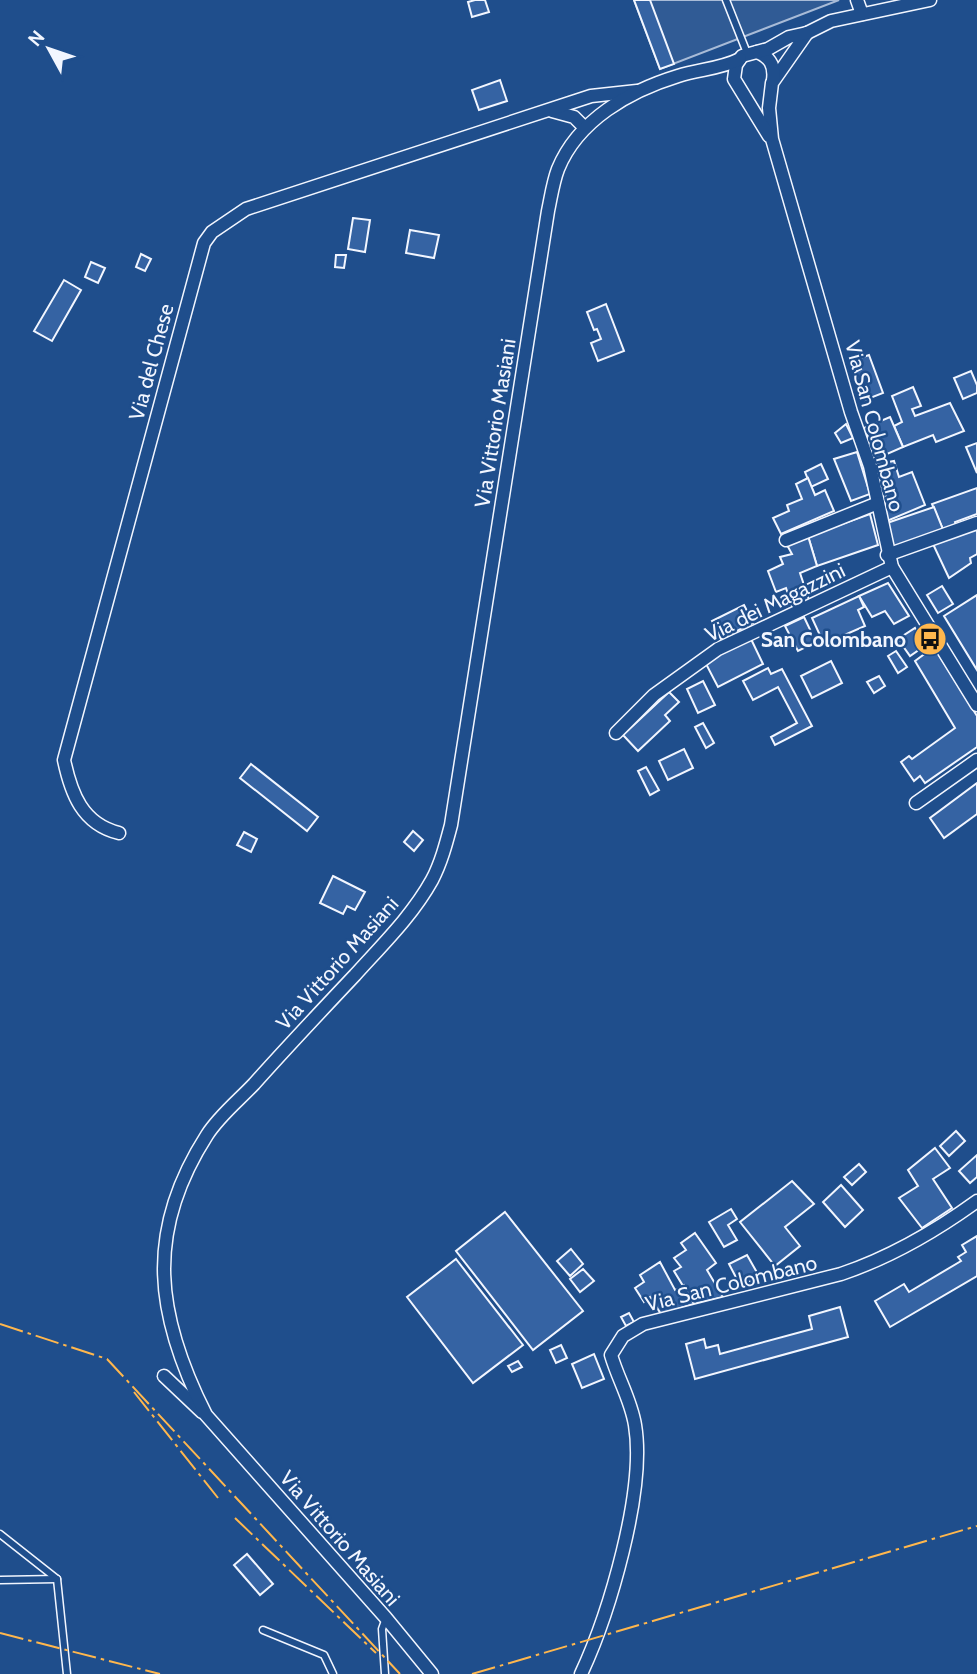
<svg xmlns="http://www.w3.org/2000/svg" width="977" height="1674" font-family="Cabin,sans-serif">
<rect width="100%" height="100%" fill="#1f4e8c"/>
<polygon fill="#305b95" stroke="#a8bbd7" stroke-width="2" points="634,0 839,0 660,69"/>
<g fill="#3563a3" stroke="#f2f6ff" stroke-width="2">
<polygon points="475,0 485,0 489,12 472,17 468,2"/>
<polygon points="634,0 650,0 674,64 660,69"/>
<polygon points="500,80 507,101 479,110 472,90"/>
<polygon points="353,218 370,220 365,252 348,249"/>
<polygon points="410,230 439,235 434,258 406,253"/>
<polygon points="141,254 151,259 145,271 136,267"/>
<polygon points="336,255 346,255 344,268 335,267"/>
<polygon points="91,262 105,268 98,283 85,277"/>
<polygon points="64,280 81,290 52,341 34,331"/>
<polygon points="606,304 624,351 598,361 591,343 601,339 597,329 594,330 587,312"/>
<polygon points="869,355 883,393 865,400 855,372 861,369 857,359"/>
<polygon points="971,371 977,385 977,393 963,399 954,378"/>
<polygon points="913,387 921,406 912,409 915,416 950,403 964,431 936,442 933,435 903,447 894,426 902,422 892,396"/>
<polygon points="890,417 903,447 878,458 864,428"/>
<polygon points="846,424 853,438 841,443 835,433"/>
<polygon points="977,443 977,473 966,447"/>
<polygon points="857,452 870,494 851,501 834,459"/>
<polygon points="894,461 899,477 912,472 925,505 887,521 881,501 887,500 878,464"/>
<polygon points="821,464 828,479 811,487 805,472"/>
<polygon points="808,478 815,495 825,490 834,511 781,534 773,518 789,511 787,505 802,499 796,484"/>
<polygon points="977,488 977,514 955,522 957,528 944,532 932,504"/>
<polygon points="934,507 944,532 892,549 887,523"/>
<polygon points="870,514 878,545 817,566 808,536"/>
<polygon points="977,526 977,554 970,558 971,563 949,578 933,544"/>
<polygon points="808,536 817,566 800,573 809,600 793,609 786,588 776,592 768,571 783,564 780,557 792,554 787,545"/>
<polygon points="888,583 909,616 894,624 885,611 872,617 859,596"/>
<polygon points="942,586 953,604 938,613 927,595"/>
<polygon points="977,595 977,670 944,616"/>
<polygon points="859,596 864,607 858,610 865,626 824,644 812,618"/>
<polygon points="744,605 753,623 721,639 712,621"/>
<polygon points="804,617 816,642 798,651 785,626"/>
<polygon points="915,628 926,645 910,656 898,639"/>
<polygon points="751,639 763,664 718,687 705,662"/>
<polygon points="934,647 977,716 977,747 925,783 920,776 914,781 901,762 909,756 912,759 955,728 915,661"/>
<polygon points="896,651 907,667 898,673 888,656"/>
<polygon points="831,661 842,683 812,698 801,676"/>
<polygon points="768,668 771,674 782,669 812,726 775,745 771,737 797,723 778,687 753,700 743,681"/>
<polygon points="879,676 885,686 874,693 867,682"/>
<polygon points="703,681 715,705 698,713 687,689"/>
<polygon points="669,692 679,702 665,715 670,721 638,751 623,735"/>
<polygon points="703,723 714,743 706,748 695,727"/>
<polygon points="684,749 693,768 668,780 659,761"/>
<polygon points="251,764 318,817 307,831 240,778"/>
<polygon points="646,767 659,790 650,795 638,771"/>
<polygon points="977,783 977,814 944,838 930,818"/>
<polygon points="413,831 423,840 414,851 404,842"/>
<polygon points="244,832 257,839 251,852 237,845"/>
<polygon points="333,876 365,892 355,910 347,906 343,914 320,903"/>
<polygon points="956,1131 965,1141 949,1156 940,1146"/>
<polygon points="935,1148 950,1168 933,1179 952,1208 922,1228 899,1198 918,1186 908,1170"/>
<polygon points="977,1155 977,1177 970,1183 959,1171"/>
<polygon points="859,1164 866,1172 852,1185 844,1177"/>
<polygon points="792,1181 814,1204 785,1227 800,1246 775,1266 740,1222"/>
<polygon points="841,1185 863,1210 845,1227 823,1202"/>
<polygon points="731,1209 737,1219 728,1225 737,1240 724,1247 709,1222"/>
<polygon points="505,1212 583,1311 533,1350 456,1251"/>
<polygon points="695,1233 716,1263 707,1270 723,1297 694,1304 674,1271 681,1267 674,1258 686,1250 681,1243"/>
<polygon points="977,1236 977,1276 890,1327 875,1301 904,1284 909,1292 961,1261 958,1257 966,1252 962,1245"/>
<polygon points="571,1249 583,1264 570,1276 557,1261"/>
<polygon points="747,1255 759,1276 741,1287 729,1264"/>
<polygon points="456,1259 523,1345 473,1383 407,1297"/>
<polygon points="660,1262 675,1290 684,1285 694,1304 661,1314 650,1297 644,1302 635,1288 644,1282 640,1275"/>
<polygon points="583,1269 594,1281 580,1292 570,1279"/>
<polygon points="840,1307 848,1337 695,1379 686,1344 704,1339 706,1348 718,1345 720,1354 812,1329 809,1316"/>
<polygon points="629,1313 634,1322 626,1326 621,1317"/>
<polygon points="561,1345 567,1358 556,1363 550,1350"/>
<polygon points="594,1354 604,1379 582,1388 572,1364"/>
<polygon points="518,1361 522,1367 512,1372 508,1366"/>
<polygon points="247,1554 273,1584 260,1595 234,1565"/>
</g>
<g fill="none" stroke-linecap="round" stroke-linejoin="round">
<defs>
<g id="service">
<polyline points="726,0 747,53"/>
<polyline points="0,1534 57,1579 67,1674"/>
<polyline points="0,1580 57,1579"/>
<polyline points="263,1630 324,1655 333,1674"/>
<polyline points="385,1674 382,1629 386,1618"/>
</g>
<g id="minor">
<polyline points="857,0 862,14"/>
<polyline points="807,33 772,83 769,108 772,139 851,412 870,466 892,567 977,705"/>
<path d="M757 52C770 57 775 66 773 80"/>
<polyline points="552,111 574,117 585,128"/>
<polyline points="769,136 734,79 736,65 742,56 768,49 789,37 807,33 831,21 930,0"/>
<polyline points="786,540 878,503"/>
<polyline points="887,555 977,523"/>
<polyline points="616,733 654,695 718,649 892,567"/>
<polyline points="916,803 977,760"/>
<path d="M119 833C82 824 71 793 64 760L204 243 212 232 246 209 591 96 637 91"/>
<polyline points="164,1376 202,1412"/>
<path d="M432 1674 386 1618 206 1415C156 1316 144 1233 207 1135 219 1116 239 1100 254 1084 287 1047 321 1011 355 975 382 945 412 916 432 880 441 863 446 844 451 825L548 211C551 197 553 182 558 169 578 120 629 91 678 76 700 69 720 69 740 59"/>
<path d="M581 1674C609 1614 646 1491 635 1425 631 1400 618 1379 611 1355L623 1336 643 1324 841 1274C888 1258 937 1230 977 1201"/>
</g>
</defs>
<use href="#service" stroke="#f2f6ff" stroke-width="9"/>
<use href="#minor" stroke="#f2f6ff" stroke-width="15"/>
<use href="#service" stroke="#1f4e8c" stroke-width="6"/>
<use href="#minor" stroke="#1f4e8c" stroke-width="12"/>
<g stroke="#ffb74d" stroke-width="2" stroke-dasharray="24 5 3.5 5" stroke-linecap="butt">
<polyline points="0,1324 107,1359 400,1674"/>
<polyline points="134,1392 218,1498"/>
<polyline points="235,1518 376,1653"/>
<polyline points="0,1633 160,1674"/>
<polyline points="472,1674 977,1526"/>
</g>
</g>
<defs>
<symbol id="bus-disc" viewBox="-11 -11 22 22"><circle r="9.5" fill="#ffb74d" stroke="#1f4e8c"/><path d="M-5-6H5V4H4V6H2V4H-2V6H-4V4H-5ZM-3.5-4V0h7V-4ZM-3.5 1.2v1.5H-2V1.2ZM2 1.2v1.5H3.5V1.2Z" fill="#111"/></symbol>
</defs>
<g fill-rule="evenodd">
<use href="#bus-disc" x="911" y="620" width="38" height="38"/>
</g>
<g text-anchor="middle" dominant-baseline="central" stroke-width="5" stroke-linejoin="round" paint-order="stroke">
<g font-size="21" fill="#f2f6ff" stroke="#1f4e8c">
<text transform="translate(151 362) rotate(-75)">Via del Chese</text>
<text transform="translate(495 423) rotate(-81)">Via Vittorio Masiani</text>
<text transform="translate(875 426) rotate(75)">Via San Colombano</text>
<text transform="translate(775 602) rotate(-26)">Via dei Magazzini</text>
<text transform="translate(337 963) rotate(-48)">Via Vittorio Masiani</text>
<text transform="translate(731 1283) rotate(-14)">Via San Colombano</text>
<text transform="translate(340 1538) rotate(49)">Via Vittorio Masiani</text>
</g>
<g font-size="21" font-weight="bold" fill="#f2f6ff" stroke="#1f4e8c" text-anchor="end">
<text x="906" y="639">San Colombano</text>
</g>
</g>
<g transform="translate(49 49) rotate(310)" stroke="#1f4e8c" stroke-width="5" paint-order="stroke">
<path d="M0-5L12 26L0 18L-12 26Z" fill="#f2f6ff"/>
<text y="-10" font-size="19" font-weight="bold" text-anchor="middle" fill="#f2f6ff">N</text>
</g>
</svg>
